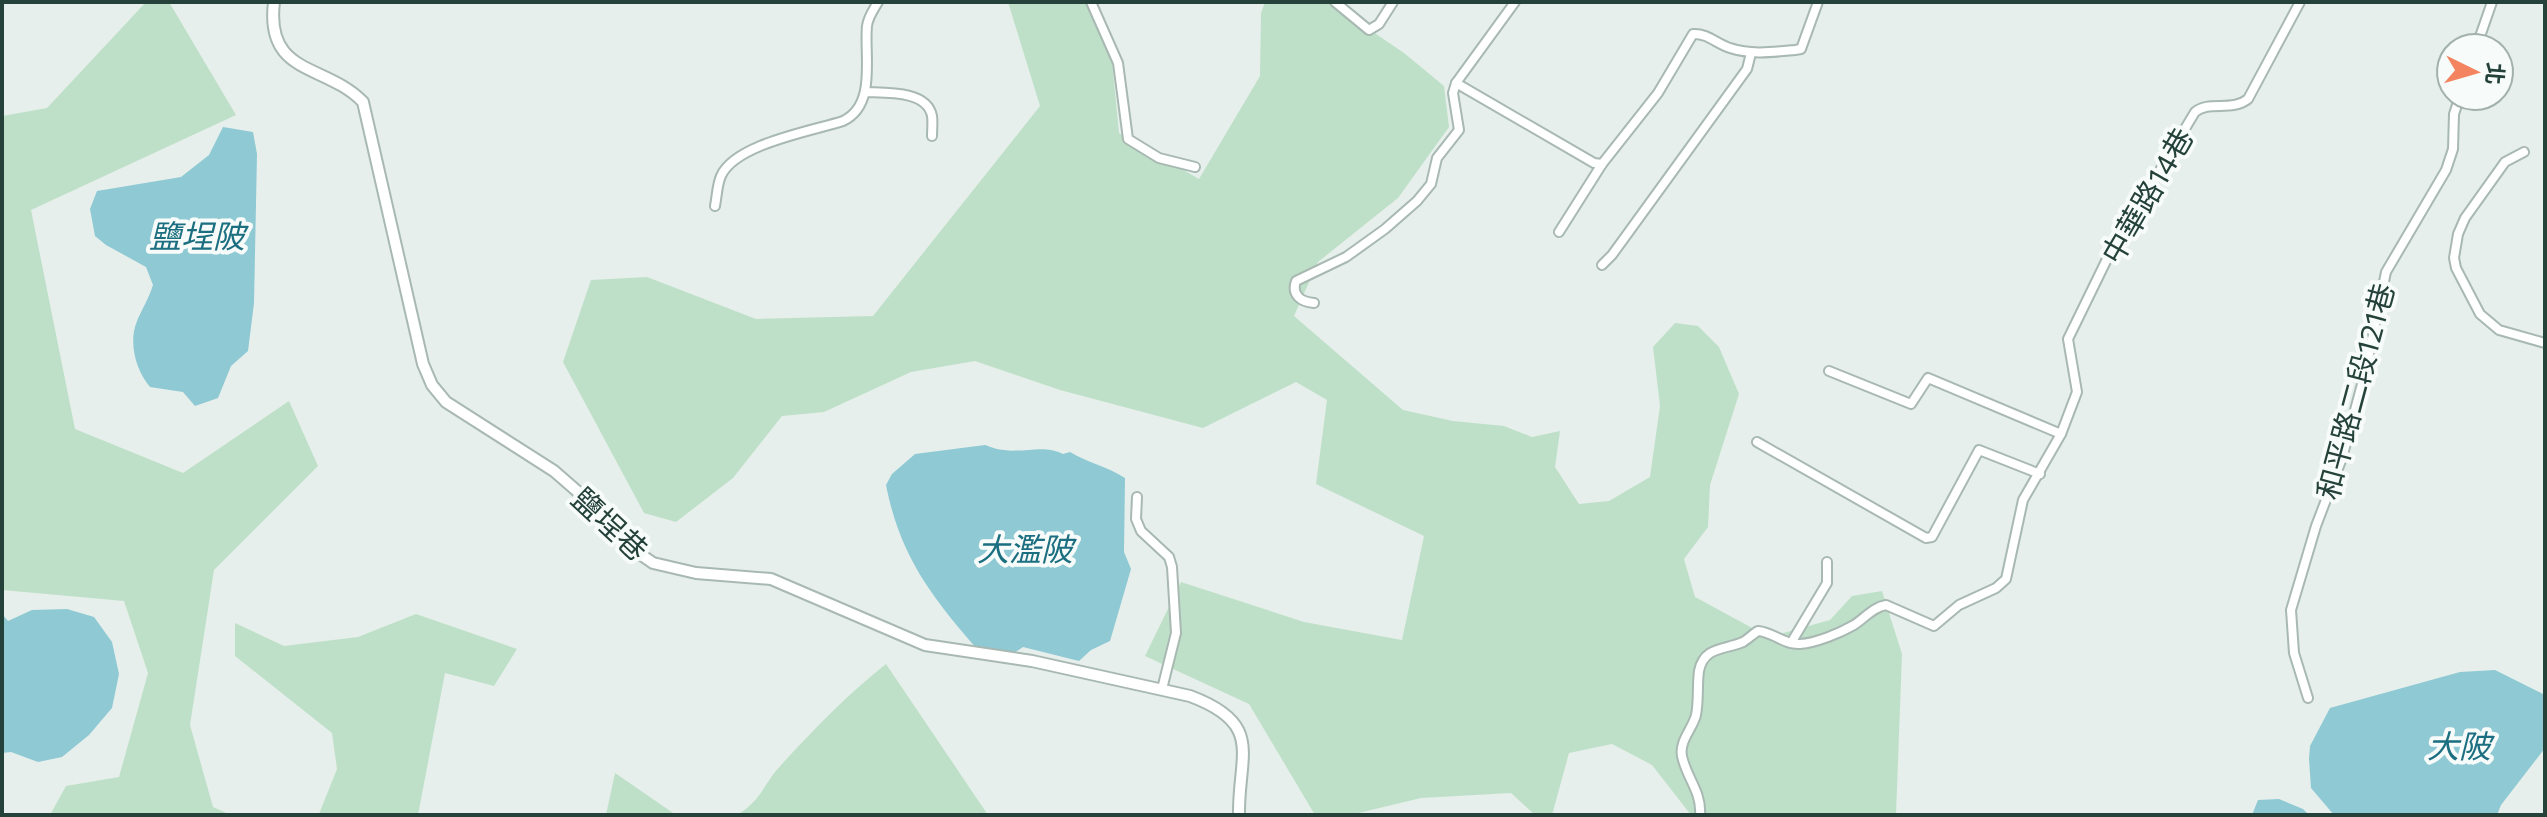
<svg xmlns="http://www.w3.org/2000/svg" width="2547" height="817" font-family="Commissioner,'Noto Sans TC',sans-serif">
<rect width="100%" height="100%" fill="#e6efeb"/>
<g fill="#bfe0c8">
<polygon points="146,2 169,2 236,115 31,210 75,429 183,473 289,401 318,466 214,570 190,725 213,807 231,815 50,815 66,786 119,777 148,673 124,601 2,590 2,116 47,108"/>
<polygon points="1008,2 1094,2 1109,31 1119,133 1199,179 1260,76 1261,13 1265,2 1329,2 1404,53 1444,86 1449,127 1398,198 1318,262 1294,316 1403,410 1453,421 1504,426 1532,437 1560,431 1555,467 1579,504 1609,501 1650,477 1660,406 1653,347 1675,323 1698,326 1719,347 1739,394 1710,485 1708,527 1684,559 1695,597 1769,637 1830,620 1852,596 1882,591 1902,654 1896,815 1691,815 1652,765 1612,744 1569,753 1552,815 1535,815 1511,793 1421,798 1350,815 1315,815 1249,704 1145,656 1181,582 1304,622 1402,640 1424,536 1316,484 1327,400 1296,382 1203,428 1060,390 975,361 911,372 824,412 782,416 733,478 676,522 644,513 563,362 591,280 647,277 756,319 873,316 1040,106"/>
<polygon points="416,614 517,649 494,686 445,673 418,815 317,815 319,814 337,769 332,733 235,656 235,623 284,646 358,637"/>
<path d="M886 664 988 815H737C763 799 763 784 782 764 815 728 848 694 886 664Z"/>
<polygon points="615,773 676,815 606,815"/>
</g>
<g fill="#8ec9d4">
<path d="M223 127 253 132 257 154 254 303 248 351 231 366 218 398 195 406 183 392 150 387C136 370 128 343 137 321 142 309 149 298 153 285L146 267 106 245 95 236 90 209 97 191 181 177 209 155Z"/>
<path d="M985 445C991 447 998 450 1004 450 1023 453 1045 444 1063 454L1070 452C1088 463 1107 466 1125 478L1124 552 1131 569 1110 641 1091 650 1079 661 1023 647 1011 655 977 649C931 596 900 556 886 485L892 474 915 454Z"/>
<polygon points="67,609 94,617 112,642 119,674 112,708 89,735 62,757 38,762 11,752 2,753 2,614 8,621 32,610"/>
<polygon points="2495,670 2545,695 2545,748 2501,805 2497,815 2334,815 2311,788 2309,759 2310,746 2330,708 2460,672"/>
<polygon points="2279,799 2303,809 2309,815 2252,815 2258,800"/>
</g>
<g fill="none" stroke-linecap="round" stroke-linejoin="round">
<defs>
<g id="minor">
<polyline points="1091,2 1118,63 1128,139 1159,158 1195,167"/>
<polyline points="1335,2 1369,30 1379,24 1393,2"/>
<polyline points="2476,48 2492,2"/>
<polyline points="1456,83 1594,163 1602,164"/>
<path d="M865 92C885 93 927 90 932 116 933 122 932 130 932 136"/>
<polyline points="2524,152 2505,162 2465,218 2458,234 2454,258 2456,268 2480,314 2499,330 2545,343"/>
<path d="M715 206C717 196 717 185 721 176 735 144 812 131 843 121 877 105 864 56 867 26 868 17 874 9 878 2"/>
<path d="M1559 232 1602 164 1658 93 1693 34C1707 33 1717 44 1730 48 1751 55 1773 52 1795 50L1801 49 1818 2"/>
<polyline points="1602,265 1612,255 1747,69 1751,53"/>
<path d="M1314 303C1301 302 1291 295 1296 281L1346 257 1385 229 1417 201 1431 184 1437 158 1459 130 1453 93 1456 83 1515 2"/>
<polyline points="1829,371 1911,404 1928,378 2061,434"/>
<polyline points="1757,442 1926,538 1932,537 1979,450 2040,474"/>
<polyline points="1137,497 1136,519 1141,531 1169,557 1172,567 1176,633 1162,689"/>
<polyline points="1791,643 1827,583 1827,562"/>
<polyline points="2308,698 2294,653 2291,610 2316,526 2342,458 2365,373 2386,272 2446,170 2453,149 2454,114 2460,96"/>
<path d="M1700 815C1702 792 1686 777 1682 756 1679 741 1693 728 1696 715 1699 700 1697 685 1699 671 1704 646 1725 650 1743 642 1748 639 1753 634 1758 631 1773 632 1784 645 1800 644 1816 643 1840 633 1854 625 1865 618 1873 607 1886 605L1934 626 1959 605 1996 588 2006 579 2023 500 2061 434 2077 392 2068 339 2108 257 2195 112C2209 100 2232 112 2248 99L2300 2"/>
</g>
<path id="tertiary" d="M274 2C265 76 325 63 363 102L423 364 432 385 446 402 554 471 593 505 640 554 653 563 696 573 771 579 925 645 1032 661 1190 696C1265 724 1238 755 1239 815"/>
</defs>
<use href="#minor" stroke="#a8b8b2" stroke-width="12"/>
<use href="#tertiary" stroke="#a8b8b2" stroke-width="14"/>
<use href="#minor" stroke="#fff" stroke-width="8"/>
<use href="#tertiary" stroke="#fff" stroke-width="10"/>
</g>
<g text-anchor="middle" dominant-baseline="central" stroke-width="8" stroke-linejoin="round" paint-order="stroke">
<g font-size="30" fill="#24423a" stroke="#f7fbf9">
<text transform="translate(2146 195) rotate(-60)">中華路14巷</text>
<text transform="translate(2354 391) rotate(-75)">和平路二段121巷</text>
<text transform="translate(611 523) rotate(43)">鹽埕巷</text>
</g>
<g font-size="32" font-style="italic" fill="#1c6f80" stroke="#f7fbf9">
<text x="197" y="235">鹽埕陂</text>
<text x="1025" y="548">大濫陂</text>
<text x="2459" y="745">大陂</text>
</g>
</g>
<rect width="2547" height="817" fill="none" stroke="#24423a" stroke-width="8"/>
<g transform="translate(2475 72) rotate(95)"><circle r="38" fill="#f7fbf9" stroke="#a3b1ad" stroke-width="2"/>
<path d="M0-6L14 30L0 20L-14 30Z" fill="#f4845f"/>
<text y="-12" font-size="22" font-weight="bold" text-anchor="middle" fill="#24423a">北</text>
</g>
</svg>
